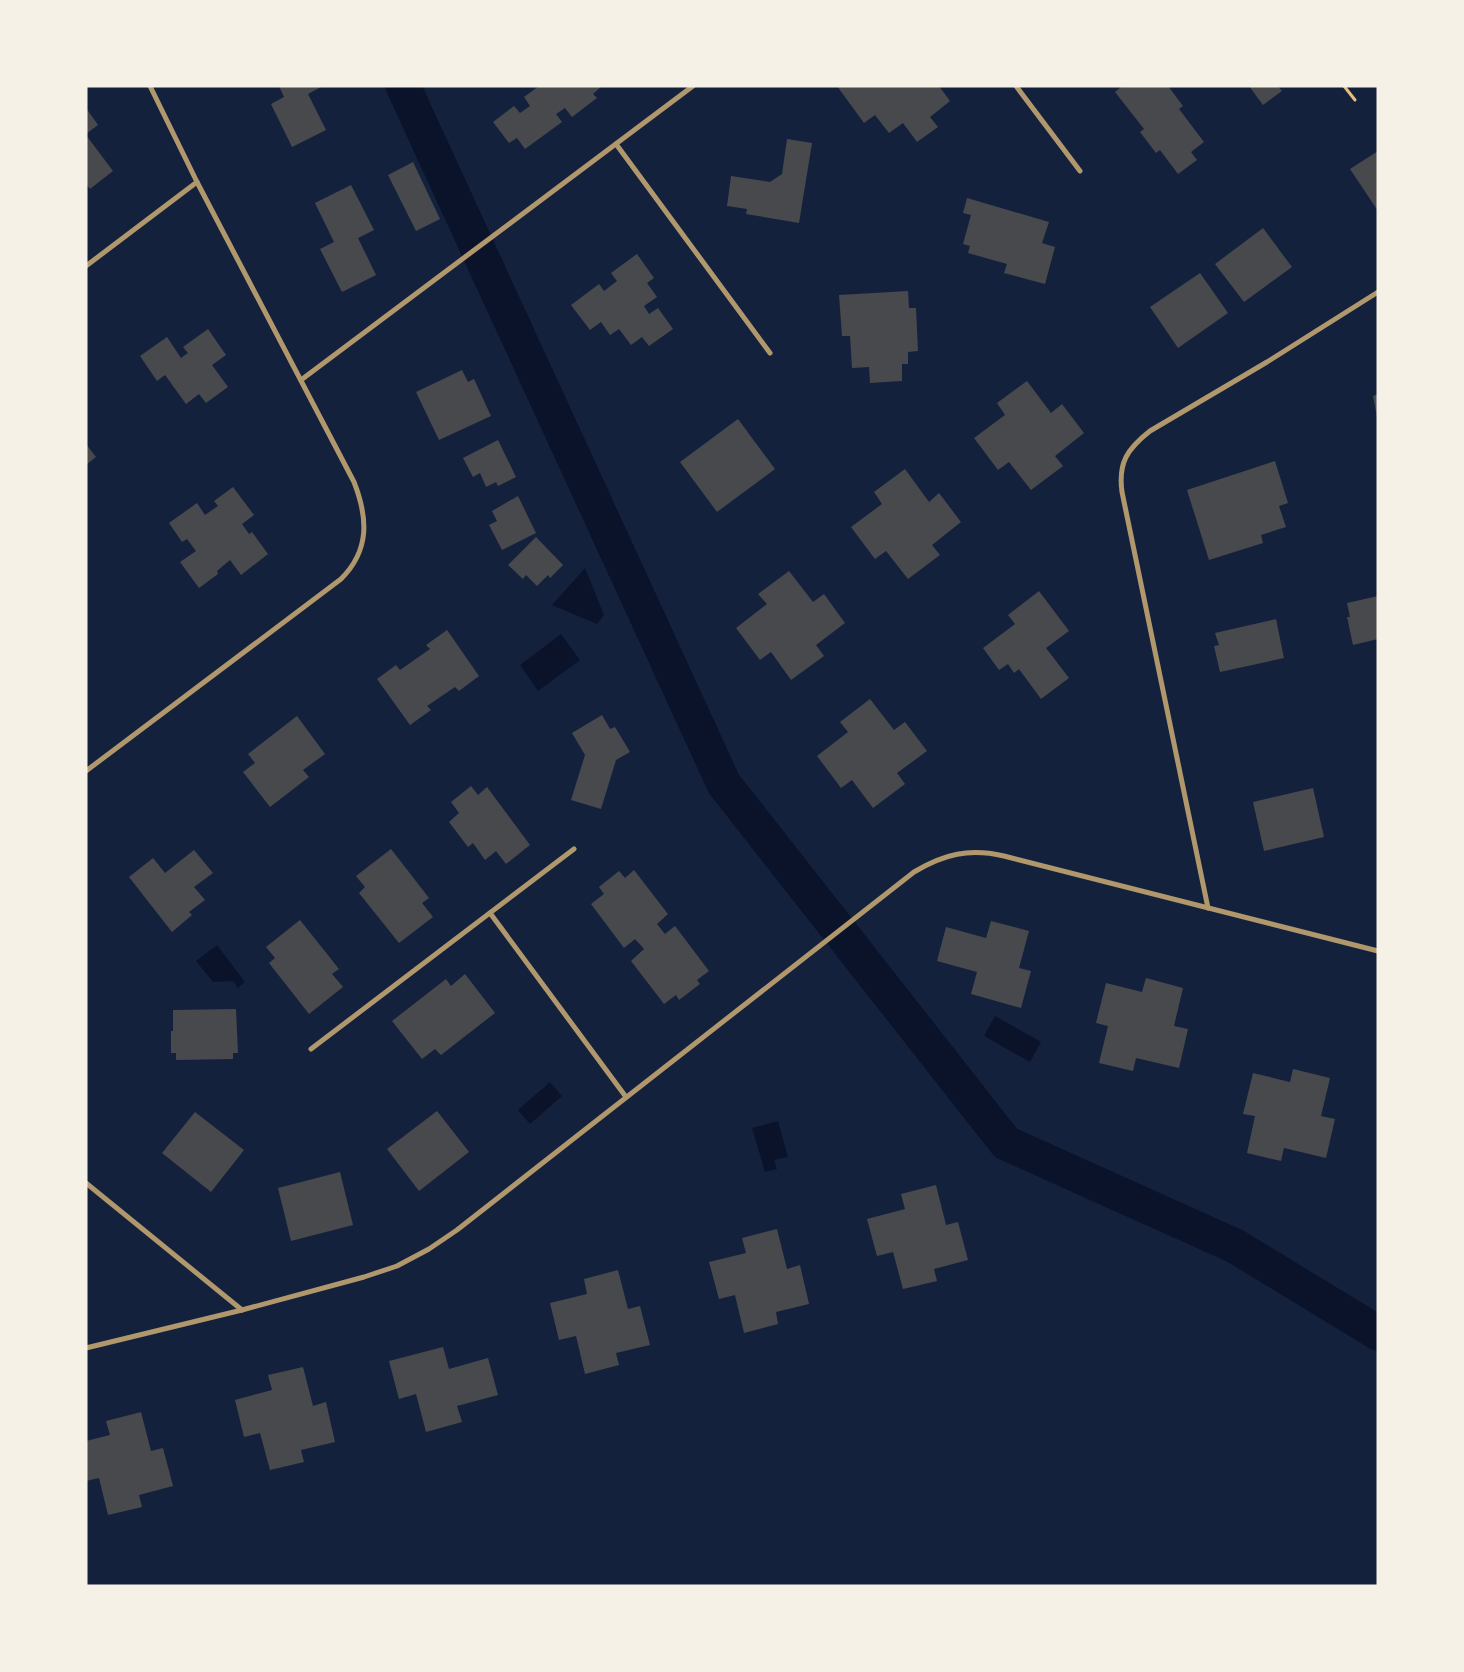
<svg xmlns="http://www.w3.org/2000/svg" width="1464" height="1672" font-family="Georgia,serif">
<rect width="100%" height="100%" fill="#14213d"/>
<g fill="#0b132b">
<polygon points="585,568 604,615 597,624 552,605"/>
<polygon points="561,634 580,660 538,691 520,665"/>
<polygon points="217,945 245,982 238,988 233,981 213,982 196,961"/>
<polygon points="995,1016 1041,1042 1030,1062 984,1036"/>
<polygon points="550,1082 562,1096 530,1124 518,1110"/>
<polygon points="778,1121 788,1157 774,1160 777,1169 765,1172 752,1128"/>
</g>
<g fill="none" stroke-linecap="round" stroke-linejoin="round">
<polyline stroke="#0b132b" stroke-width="35" points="403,86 724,784 1006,1143 1235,1246 1378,1333"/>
</g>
<g fill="#48494c">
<polygon points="279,86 323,86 308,94 326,130 292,147 271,104 284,97"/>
<polygon points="539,86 602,86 593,94 597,98 572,117 565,108 556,114 562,122 525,149 517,138 509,143 493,122 514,106 520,113 530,106 524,97"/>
<polygon points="837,86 939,86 950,101 930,117 938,127 917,142 903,123 889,133 875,115 864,123"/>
<polygon points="1122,86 1168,86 1183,106 1179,109 1204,142 1191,152 1197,160 1178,174 1160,150 1156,153 1140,132 1144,129 1115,92"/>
<polygon points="1249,86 1278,86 1282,91 1263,105"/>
<polygon points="86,108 98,125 86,134"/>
<polygon points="86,135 113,171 90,189 86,184"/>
<polygon points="787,139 812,143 799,223 746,214 747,209 727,206 731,176 770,182 782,174"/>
<polygon points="1378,151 1378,211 1350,169"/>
<polygon points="413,162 440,219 416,231 388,175"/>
<polygon points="351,185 374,230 358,238 376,275 342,292 320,249 334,242 315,203"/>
<polygon points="967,198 1049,222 1042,243 1055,247 1045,284 1004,273 1007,264 968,253 970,246 963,244 971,215 963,213"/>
<polygon points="1263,228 1292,267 1244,302 1215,264"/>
<polygon points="637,254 654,278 647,283 657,297 644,306 649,314 658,308 673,329 649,346 642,337 631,345 619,329 610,335 601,322 590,330 571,305 599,284 604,291 617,281 611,273"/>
<polygon points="1200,273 1228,313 1178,348 1150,307"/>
<polygon points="908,291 909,308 916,308 918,351 908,352 908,364 902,364 902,381 870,383 869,367 852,368 850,336 842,336 839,295"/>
<polygon points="208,329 226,355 212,365 228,387 206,403 199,394 186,404 165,375 157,381 140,356 167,337 181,358 188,353 183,347"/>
<polygon points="462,370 468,382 474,379 491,416 439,440 416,392"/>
<polygon points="1027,381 1051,413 1062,404 1084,433 1055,456 1063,466 1031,490 1009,462 998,470 974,438 1005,415 997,403"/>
<polygon points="1378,394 1378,417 1377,417 1373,396"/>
<polygon points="738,419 775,469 717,512 680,462"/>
<polygon points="498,440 516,477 498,486 496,482 486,487 480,473 473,477 463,458"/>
<polygon points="86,444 96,457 86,465"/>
<polygon points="1275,461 1288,503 1279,506 1286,527 1261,535 1263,543 1209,560 1187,490"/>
<polygon points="905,469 929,502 939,493 961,522 932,545 940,555 908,579 886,551 875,559 851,527 882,504 874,492"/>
<polygon points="233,487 254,515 242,524 249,534 252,532 268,554 241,575 230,560 217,571 218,574 199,588 180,562 196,551 187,539 182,542 169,523 197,503 205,515 218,506 214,501"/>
<polygon points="518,496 536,533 502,550 489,525 497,521 492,511"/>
<polygon points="536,537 563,565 550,578 548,575 537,586 526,575 523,579 508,565"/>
<polygon points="789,571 813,602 824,594 845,623 816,645 824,656 791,680 771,652 760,660 736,628 767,604 758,594"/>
<polygon points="1039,591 1069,631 1046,648 1069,678 1041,699 1019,669 1014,673 1008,664 999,670 983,648 1015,624 1008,615"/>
<polygon points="1378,596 1378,639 1353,645 1347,617 1350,617 1347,603"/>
<polygon points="1276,619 1284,658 1220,672 1214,646 1219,645 1215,633"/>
<polygon points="447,630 479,676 459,691 455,687 427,706 431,710 410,725 377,679 396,665 400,670 430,649 426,645"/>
<polygon points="870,699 894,730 905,722 927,751 897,773 905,784 873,808 852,780 841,788 817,756 848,732 840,722"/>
<polygon points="602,715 610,729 615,727 630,752 616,760 601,809 571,800 585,755 572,733"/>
<polygon points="297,716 325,754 303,770 309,777 270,807 243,772 255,763 248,754"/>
<polygon points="471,786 478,795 487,787 530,845 506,864 496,851 485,860 473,843 468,847 449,822 459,813 451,802"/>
<polygon points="1313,788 1324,837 1264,851 1253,802"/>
<polygon points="391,849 429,898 422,903 433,917 399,943 359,893 365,887 356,876"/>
<polygon points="194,850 213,873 194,887 205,900 189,912 192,915 172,932 129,877 153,858 165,873"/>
<polygon points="634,870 668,914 657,924 665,934 675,926 709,971 697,980 700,984 679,1000 676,995 664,1004 631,961 644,949 635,939 624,948 591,904 604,894 599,887 619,871 625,878"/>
<polygon points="300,920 339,969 332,974 343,987 309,1014 269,963 275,958 266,947"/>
<polygon points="991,921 1029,931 1019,968 1031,971 1021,1008 971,994 977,972 937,961 946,927 986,938"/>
<polygon points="465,974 495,1013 441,1055 435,1049 422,1059 392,1021 446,979 451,986"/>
<polygon points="1146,978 1183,988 1174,1026 1188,1029 1179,1068 1136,1058 1133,1071 1099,1063 1108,1026 1096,1023 1106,983 1142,992"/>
<polygon points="236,1009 238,1053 233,1053 233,1059 176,1060 176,1053 171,1053 171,1031 173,1031 173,1010"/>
<polygon points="1293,1069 1330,1078 1321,1116 1335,1119 1326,1158 1284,1148 1281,1161 1247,1153 1255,1116 1243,1114 1253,1073 1290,1082"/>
<polygon points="437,1111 469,1152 419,1191 387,1149"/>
<polygon points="195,1112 244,1150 211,1192 162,1153"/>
<polygon points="340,1172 353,1225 291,1241 278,1188"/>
<polygon points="936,1185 946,1225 958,1222 968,1260 934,1269 937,1281 903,1289 893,1252 877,1256 867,1219 905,1209 901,1194"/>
<polygon points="777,1229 787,1269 800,1265 809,1304 776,1312 778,1324 744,1333 735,1295 719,1299 709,1262 746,1253 742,1238"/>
<polygon points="618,1270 628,1309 640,1306 650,1345 616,1353 619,1365 585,1374 576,1336 559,1340 550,1303 587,1294 584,1279"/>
<polygon points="443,1347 449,1369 488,1358 498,1395 457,1406 462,1422 426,1432 416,1394 399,1399 389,1361"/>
<polygon points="303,1367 313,1406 326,1402 335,1442 301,1450 304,1462 270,1470 260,1433 244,1437 235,1400 272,1390 268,1375"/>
<polygon points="141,1412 151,1451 163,1448 173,1486 139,1495 142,1507 108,1515 99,1478 86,1481 86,1441 110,1435 106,1421"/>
</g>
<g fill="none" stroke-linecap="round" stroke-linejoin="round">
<polyline stroke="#e5c07b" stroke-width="3" points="1344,86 1355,100"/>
<g stroke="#b1986c" stroke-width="5">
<polyline points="1016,86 1080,171"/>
<polyline points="616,144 770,353"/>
<polyline points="86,266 197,182"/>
<polyline points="301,380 693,86"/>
<path d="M86 771 341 579C370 550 368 518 354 482L197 182 150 86"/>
<path d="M1208 908 1122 492C1118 463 1127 449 1150 431L1267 362 1378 292"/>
<polyline points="490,913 626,1097"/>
<polyline points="311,1049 574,849"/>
<path d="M86 1183 242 1310 364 1277 397 1266 429 1249 457 1230 914 872C944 854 969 848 1004 856L1378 951"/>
<polyline points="86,1348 242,1310"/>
</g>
</g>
<rect width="1464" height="1672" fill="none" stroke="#f6f1e7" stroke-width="175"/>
</svg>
